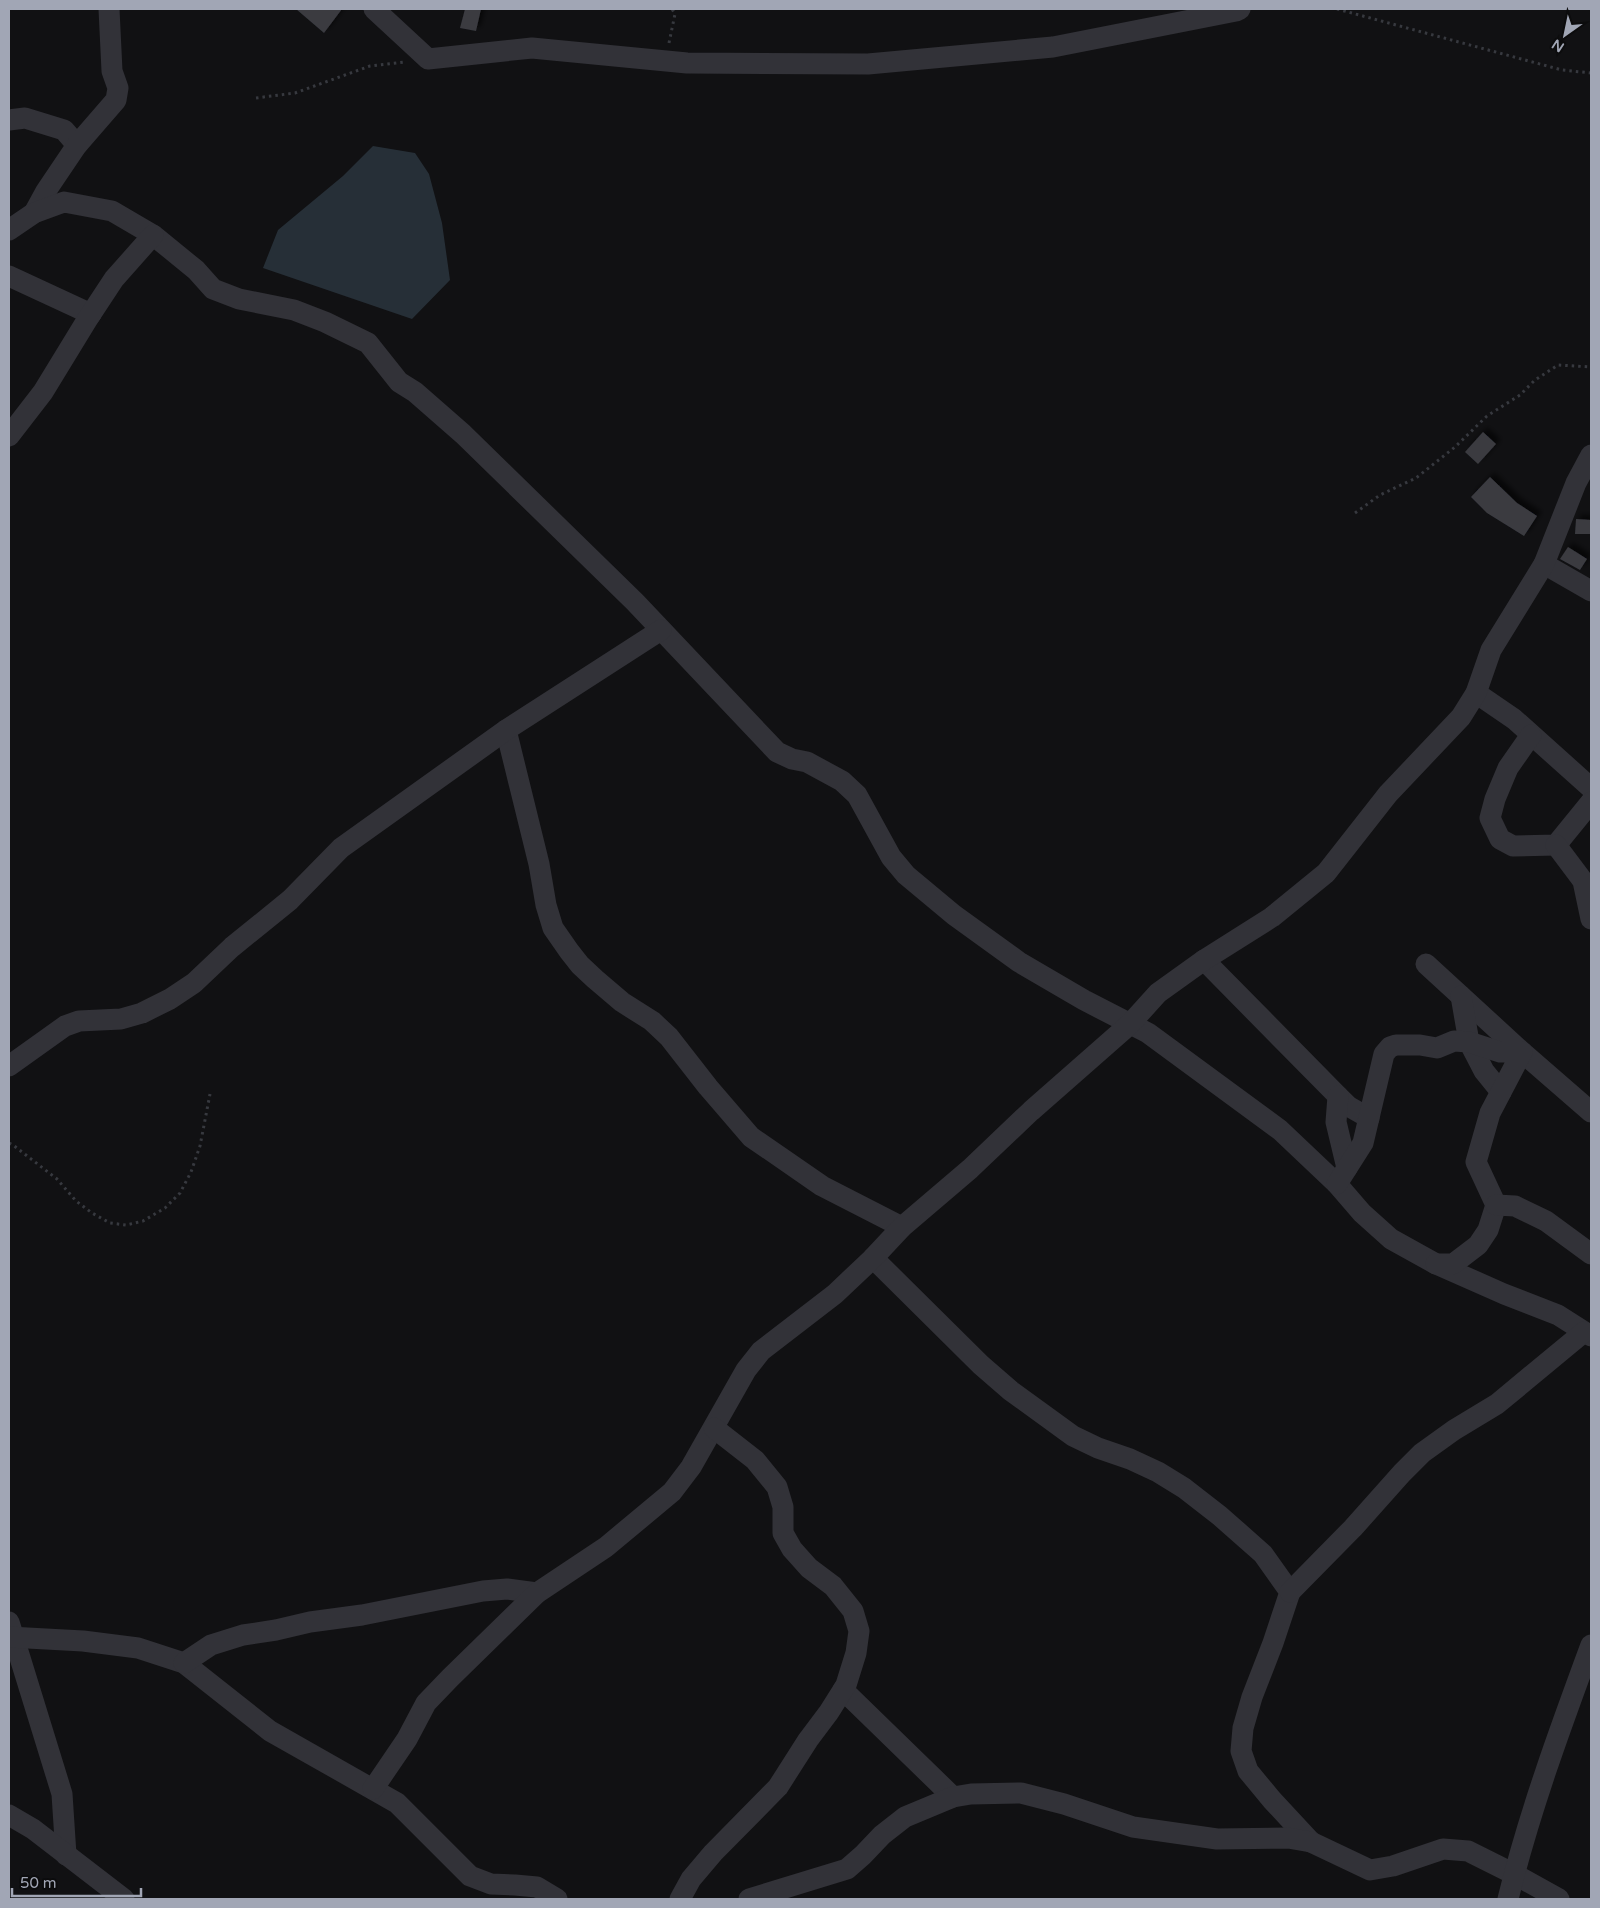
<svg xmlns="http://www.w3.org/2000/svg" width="1600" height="1908" font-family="'Varela Round',sans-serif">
<defs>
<filter id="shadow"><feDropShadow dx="4.5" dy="-4.5" stdDeviation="2.5" flood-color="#0009"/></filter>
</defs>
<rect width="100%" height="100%" fill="#111113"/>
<polygon fill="#262f37" points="373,146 415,153 429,174 442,223 450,280 412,319 263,268 278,230 343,176"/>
<g fill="#3a3b41" filter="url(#shadow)">
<polygon points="296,9 342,9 324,33"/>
<polygon points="465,9 481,9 476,31 460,28"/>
<polygon points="1483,432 1496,444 1478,464 1465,452"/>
<polygon points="1490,477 1517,503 1537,516 1524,536 1487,513 1471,497"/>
<polygon points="1576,519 1591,520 1591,534 1575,534"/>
<polygon points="1568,547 1587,559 1580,570 1560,559"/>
</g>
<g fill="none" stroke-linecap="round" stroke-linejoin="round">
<g stroke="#37393f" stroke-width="3" stroke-dasharray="2.5 4" stroke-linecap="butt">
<polyline points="1337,9 1562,70 1591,73"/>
<polyline points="669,43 675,14 672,9"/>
<polyline points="256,98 295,93 370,66 405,62"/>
<polyline points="1355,513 1380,495 1416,478 1455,447 1487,416 1520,395 1535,380 1558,365 1591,367"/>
<polyline points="9,1143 13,1145 57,1179 76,1201 92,1213 110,1223 126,1225 143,1221 165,1208 180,1193 191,1172 200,1146 210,1094"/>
</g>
<g stroke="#323238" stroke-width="21">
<polyline points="374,9 428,59 532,48 687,63 868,64 1053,47 1236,11 1240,9"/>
<polyline points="9,120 25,118 64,130 77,145"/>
<polyline points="34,213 46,191 77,145 116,100 118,88 112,71 109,9"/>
<polyline points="9,230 34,213 64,202 112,211 153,235 196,270 213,289 239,299 294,310 325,322 368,343 399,382 415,392 463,434 635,602 777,752 792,759 807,762 842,781 857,795 891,857 906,875 954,915 1019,962 1084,1000 1148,1033 1280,1130 1337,1184 1362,1213 1391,1239 1436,1264 1504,1294 1558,1315 1591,1336"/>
<polyline points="9,276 91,314"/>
<polyline points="9,436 43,392 87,320 114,279 153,235"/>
<polyline points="1544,564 1591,591"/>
<polyline points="1476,693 1514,719 1591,788"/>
<polyline points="506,730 539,864 546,905 553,928 569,951 580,965 595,979 622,1002 652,1021 669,1037 708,1087 751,1137 822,1186 902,1227"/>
<polyline points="1531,735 1508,768 1495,799 1490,818 1500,839 1513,846 1556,845 1591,802"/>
<polyline points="1556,845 1583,881 1591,919"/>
<polyline points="1204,960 1338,1096 1348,1106 1369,1118"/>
<polyline points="1426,964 1522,1052 1591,1112"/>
<polyline points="1461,996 1469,1042 1484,1071 1501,1092"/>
<polyline points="9,1066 65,1026 79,1021 121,1019 142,1013 170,999 194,983 232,947 290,900 341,848 506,730 661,630"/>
<polyline points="1338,1096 1336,1122 1347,1168"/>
<polyline points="1337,1184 1363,1143 1384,1054 1390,1047 1396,1045 1420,1045 1437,1048 1454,1041 1469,1042 1500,1052 1522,1052 1490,1113 1476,1162 1496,1205 1488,1230 1478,1245 1453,1264 1436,1264"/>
<polyline points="1496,1205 1515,1206 1546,1221 1591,1254"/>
<polyline points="873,1258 981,1365 1011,1391 1073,1436 1098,1448 1130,1459 1158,1472 1184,1488 1220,1516 1263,1554 1290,1592 1273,1643 1252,1697 1243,1728 1241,1751 1248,1771 1272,1800 1311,1842"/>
<polyline points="1290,1592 1353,1528 1402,1473 1422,1453 1454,1430 1497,1404 1584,1332"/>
<polyline points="9,1622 62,1794 66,1855"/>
<polyline points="9,1637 83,1641 138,1648 184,1663 270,1731 397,1803 470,1876 491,1884 515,1885 537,1887 557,1899"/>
<polyline points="184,1663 211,1645 243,1635 276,1630 310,1622 362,1615 483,1591 507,1589 537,1593"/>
<polyline points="843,1690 953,1797"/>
<polyline points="373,1789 407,1739 426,1703 450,1678 537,1593 606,1547 672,1492 691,1467 746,1370 761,1351 835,1294 873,1258 902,1227 970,1169 1031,1111 1130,1024 1158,993 1204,960 1272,917 1326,873 1388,794 1461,717 1476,693 1491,650 1544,564 1576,483 1591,455"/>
<polyline points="9,1815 33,1829 124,1899"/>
<polyline points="680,1899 691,1879 713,1853 778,1787 808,1740 829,1712 846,1685 856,1653 859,1631 853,1611 833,1586 809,1568 792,1549 783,1533 783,1507 777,1487 755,1460 714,1428"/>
<polyline points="749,1899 847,1869 863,1855 882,1835 905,1817 953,1797 971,1794 1021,1793 1064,1804 1133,1827 1217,1839 1288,1838 1311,1842 1370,1870 1393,1866 1443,1849 1468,1851 1514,1874 1559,1899"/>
<path d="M1508 1899C1529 1813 1560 1729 1591 1645"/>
</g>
</g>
<rect width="1600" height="1908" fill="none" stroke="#a1a6b5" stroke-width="20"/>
<g transform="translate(1565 35) rotate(213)" stroke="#0c0c0d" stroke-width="4" paint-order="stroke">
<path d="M0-4L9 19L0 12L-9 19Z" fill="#a1a6b5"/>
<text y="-8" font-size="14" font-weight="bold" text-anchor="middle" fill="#a1a6b5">N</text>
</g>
<path d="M12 1888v8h129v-8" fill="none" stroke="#a1a6b5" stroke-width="2.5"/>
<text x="20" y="1888" font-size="15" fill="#a1a6b5" stroke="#0c0c0d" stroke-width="4" paint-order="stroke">50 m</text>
</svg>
